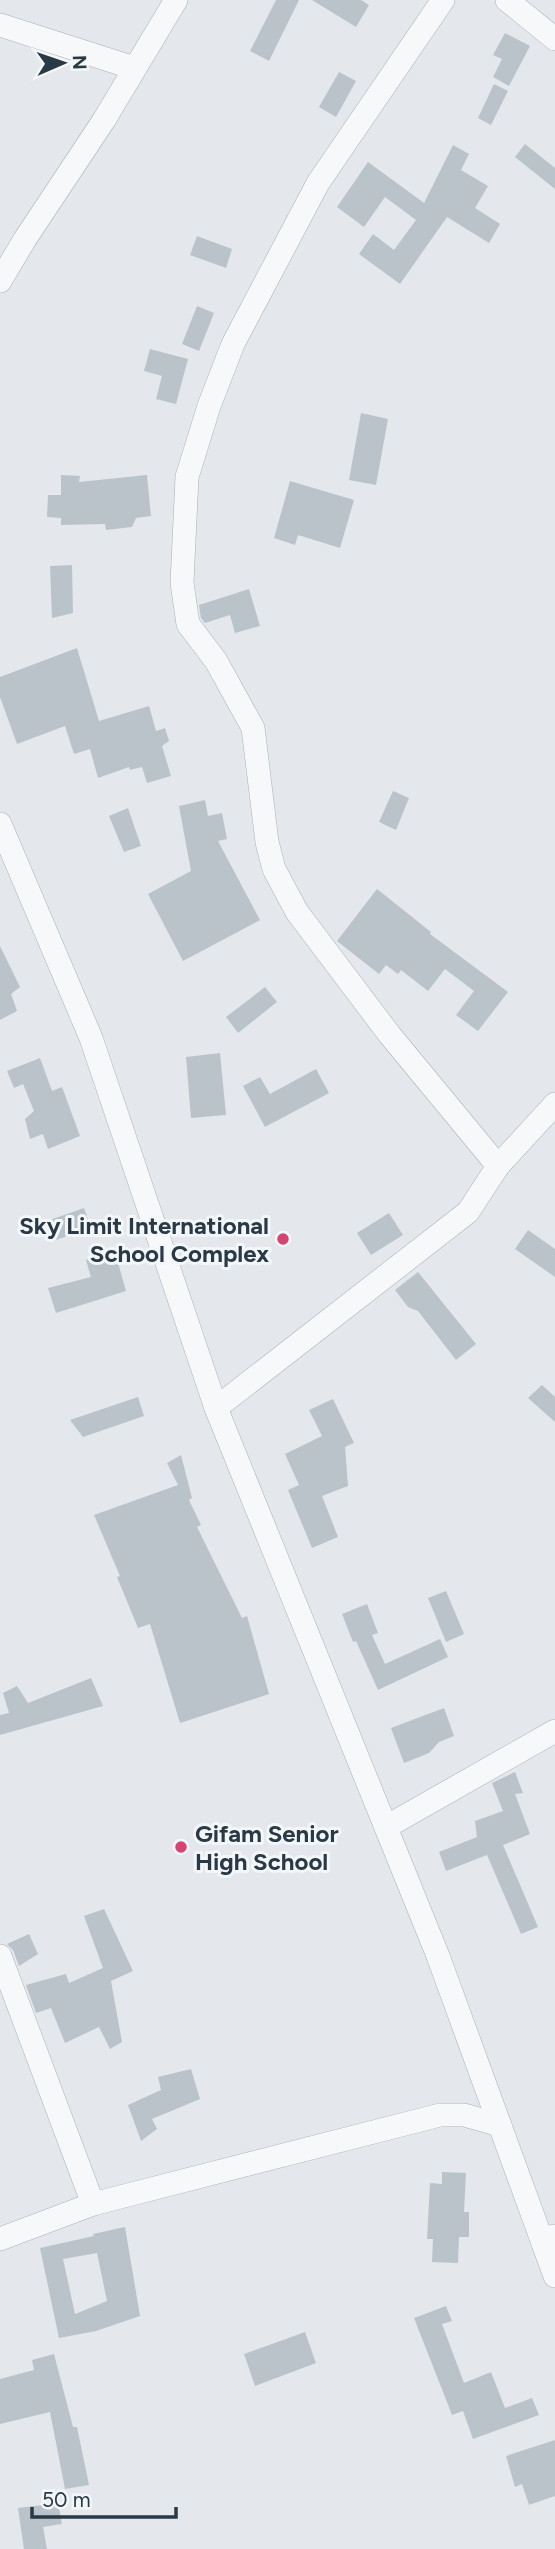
<svg xmlns="http://www.w3.org/2000/svg" width="555" height="2549" font-family="Figtree,sans-serif">
<rect width="100%" height="100%" fill="#e4e8ec"/>
<g fill="#bac3ca" fill-rule="evenodd">
<polygon points="276,0 299,0 269,61 250,51"/>
<polygon points="312,0 361,0 369,5 356,27"/>
<polygon points="505,33 530,46 509,86 493,77 502,59 493,55"/>
<polygon points="339,72 356,81 336,117 319,107"/>
<polygon points="494,84 508,91 491,125 478,118"/>
<polygon points="525,144 555,168 555,189 515,157"/>
<polygon points="453,145 469,154 461,170 488,186 475,208 500,224 489,243 447,217 400,284 359,254 373,234 394,250 416,220 385,197 364,227 337,207 368,162 424,203"/>
<polygon points="197,236 232,249 226,268 190,255"/>
<polygon points="197,306 214,313 199,351 182,344"/>
<polygon points="150,349 188,359 176,404 156,399 162,376 144,371"/>
<polygon points="361,413 388,419 376,485 349,480"/>
<polygon points="61,475 80,476 79,482 147,475 151,516 136,518 132,527 106,530 105,524 61,525 61,518 47,517 48,495 61,495"/>
<polygon points="290,481 354,500 340,548 298,535 295,545 274,538"/>
<polygon points="72,565 73,613 52,618 50,566"/>
<polygon points="249,589 260,626 235,633 230,615 205,623 201,618 199,605"/>
<polygon points="77,648 99,721 149,706 156,731 165,728 169,741 162,746 171,776 147,783 142,767 130,770 129,767 98,778 90,749 74,754 65,726 17,744 0,697 0,677"/>
<polygon points="393,791 409,798 396,830 379,822"/>
<polygon points="205,800 208,816 222,813 227,839 218,841 260,920 183,961 148,894 191,871 179,806"/>
<polygon points="128,808 141,846 124,852 109,816"/>
<polygon points="377,889 431,932 430,934 508,992 478,1031 456,1015 474,991 445,969 428,991 401,970 398,974 386,965 379,974 337,941"/>
<polygon points="0,946 20,987 11,994 17,1011 0,1020"/>
<polygon points="265,987 277,1002 238,1033 226,1017"/>
<polygon points="220,1053 226,1115 191,1118 186,1057"/>
<polygon points="40,1058 52,1091 62,1087 80,1136 48,1149 43,1134 30,1139 25,1119 34,1111 23,1084 14,1088 7,1071"/>
<polygon points="316,1069 329,1093 265,1127 243,1086 260,1077 270,1094"/>
<polygon points="84,1208 91,1228 53,1241 47,1221"/>
<polygon points="389,1213 403,1235 371,1255 357,1233"/>
<polygon points="528,1230 555,1249 555,1277 515,1249"/>
<polygon points="115,1252 126,1291 56,1313 48,1288 91,1277 86,1260"/>
<polygon points="418,1272 476,1344 456,1360 418,1311 408,1307 395,1290"/>
<polygon points="542,1385 555,1397 555,1422 528,1398"/>
<polygon points="138,1397 144,1416 83,1437 70,1420"/>
<polygon points="333,1399 354,1443 345,1447 348,1486 322,1496 338,1537 312,1548 288,1490 299,1485 285,1454 322,1436 309,1410"/>
<polygon points="181,1455 192,1498 189,1500 201,1525 197,1527 242,1618 247,1616 269,1694 180,1723 150,1624 138,1628 117,1577 120,1576 94,1515 178,1485 167,1463"/>
<polygon points="446,1591 464,1634 446,1642 428,1598"/>
<polygon points="367,1604 378,1633 372,1635 385,1664 440,1639 448,1657 378,1690 356,1641 353,1642 342,1614"/>
<polygon points="91,1678 103,1706 0,1735 0,1715 9,1713 3,1693 17,1686 28,1703"/>
<polygon points="444,1708 454,1736 439,1742 429,1753 404,1763 391,1728"/>
<polygon points="515,1772 523,1793 515,1794 530,1834 503,1845 538,1927 521,1934 487,1855 446,1871 439,1852 477,1837 475,1821 503,1811 492,1783"/>
<polygon points="104,1909 133,1971 111,1981 122,2042 110,2049 99,2027 65,2043 51,2008 36,2013 26,1985 66,1974 69,1983 103,1968 84,1916"/>
<polygon points="29,1934 38,1954 19,1966 13,1950 7,1944"/>
<polygon points="191,2069 200,2099 152,2119 157,2129 141,2141 128,2105 161,2090 158,2077"/>
<polygon points="442,2172 466,2173 464,2212 469,2212 469,2237 459,2237 458,2263 432,2262 433,2239 427,2239 430,2183 442,2184"/>
<path d="M125 2227 140 2316 96 2331 59 2338 40 2248 94 2236 93 2234ZM97 2253 107 2301 75 2314 63 2259Z"/>
<polygon points="446,2306 452,2321 442,2324 464,2383 491,2372 505,2408 532,2398 539,2415 473,2439 463,2411 452,2415 414,2318"/>
<polygon points="305,2332 316,2363 255,2386 244,2354"/>
<polygon points="54,2354 73,2427 77,2427 89,2485 65,2489 50,2412 0,2424 0,2379 34,2370 32,2360"/>
<polygon points="555,2440 555,2496 529,2505 522,2484 515,2487 506,2456"/>
<polygon points="58,2503 62,2524 43,2527 47,2549 24,2549 18,2508"/>
</g>
<g fill="none" stroke-linecap="round" stroke-linejoin="round">
<defs>
<g id="minor">
<polyline points="443,0 318,183 233,344 209,406 187,477 182,583 188,624 216,661 253,728 267,842 274,869 297,912 389,1034 498,1166"/>
<polyline points="507,0 555,39"/>
<polyline points="0,25 134,68"/>
<polyline points="0,281 25,239 104,120 176,0"/>
<polyline points="0,824 91,1038 216,1408 438,1956 544,2246"/>
<polyline points="216,1408 468,1212 498,1166 555,1104"/>
<polyline points="386,1827 555,1731"/>
<polyline points="0,1956 93,2204"/>
<polyline points="554,2236 544,2246 555,2276"/>
<polyline points="0,2239 93,2204 440,2115 464,2115 500,2125"/>
</g>
</defs>
<use href="#minor" stroke="#a8b0b7" stroke-width="24"/>
<use href="#minor" stroke="#f7f8fa" stroke-width="23"/>
</g>
<g fill="#d64473" stroke="#f4f7f9" stroke-width="2.5">
<circle cx="283" cy="1239" r="7"/>
<circle cx="181" cy="1847" r="7"/>
</g>
<g text-anchor="middle" dominant-baseline="central" stroke-width="6" stroke-linejoin="round" paint-order="stroke">
<g font-size="24" font-weight="bold" fill="#2a3946" stroke="#f4f7f9" text-anchor="end">
<text x="269" y="1225">Sky Limit International<tspan x="269" dy="28">School Complex</tspan></text>
<text x="195" y="1833" text-anchor="start">Gifam Senior<tspan x="195" dy="28">High School</tspan></text>
</g>
</g>
<g transform="translate(63 63) rotate(88)" stroke="#f4f7f9" stroke-width="5" paint-order="stroke">
<path d="M0-5L12 26L0 18L-12 26Z" fill="#2a3946"/>
<text y="-10" font-size="19" font-weight="bold" text-anchor="middle" fill="#2a3946">N</text>
</g>
<path d="M32 2507v10h144v-10" fill="none" stroke="#2a3946" stroke-width="3.5"/>
<text x="42" y="2507" font-size="21" fill="#2a3946" stroke="#f4f7f9" stroke-width="5" paint-order="stroke">50 m</text>
</svg>
